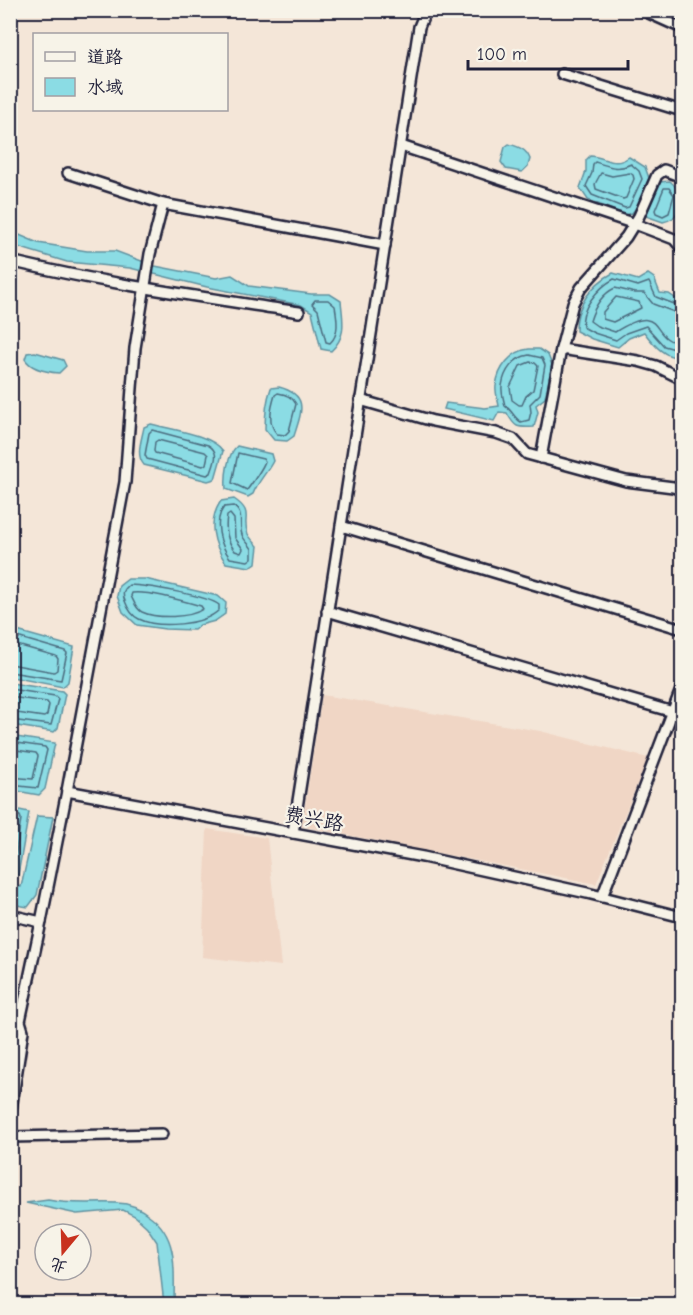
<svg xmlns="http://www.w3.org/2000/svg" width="693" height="1315" font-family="'Comic Neue','LXGW WenKai TC',sans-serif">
<rect width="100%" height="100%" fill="#f4e6d8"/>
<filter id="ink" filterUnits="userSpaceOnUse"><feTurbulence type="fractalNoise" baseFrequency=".0167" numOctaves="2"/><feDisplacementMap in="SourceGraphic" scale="12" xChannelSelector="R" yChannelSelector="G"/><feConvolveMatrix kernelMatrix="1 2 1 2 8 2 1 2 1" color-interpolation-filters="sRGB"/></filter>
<g filter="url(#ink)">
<g fill="#f0d6c5">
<polygon points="322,695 540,731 648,758 596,884 302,826"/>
<polygon points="207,829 267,838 281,966 202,957"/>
</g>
<g fill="#8bdce4" stroke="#6192a0" stroke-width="1.5">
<path d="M509 144C519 147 526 149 530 159L528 166 522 172 506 169 501 162 505 147Z"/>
<path d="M590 156C607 157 613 168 629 157L645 167 649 178 637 207 632 213 625 215 588 200 580 188 586 171V160Z"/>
<path d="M670 181C681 190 684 207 673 218 670 220 667 221 663 222L646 216 659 182Z"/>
<path d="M10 231 38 243 87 251H115L155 266 216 278 232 275 249 286 311 294H330L341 301C343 322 347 336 331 351L321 349 312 312 301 305 207 287 130 268 67 262 11 245Z"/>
<path d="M613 273 638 280 648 274 654 278 660 293 669 294 682 303V357C665 359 654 345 644 332L629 338 618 347 592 339 576 331C575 306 592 284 613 273Z"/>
<path d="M529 349H539L548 355 552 365 545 398 536 405 538 412 534 427C517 428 515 428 507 413L499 412 494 421 444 409 446 403 485 408 499 406C498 399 495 393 496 386 498 368 511 351 529 349Z"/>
<path d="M35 352 63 360 66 366 59 373C47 372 31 369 25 359L27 353Z"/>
<path d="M279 387C309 395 302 411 294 436L287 441 274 440 265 429C265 415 266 402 271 388Z"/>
<path d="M151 424C170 429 213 435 223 451L215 479 208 481 144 465C135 455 142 439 144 427Z"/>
<path d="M237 446 271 454 273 461C267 473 258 481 253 494L248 497 226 489C225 476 227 455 237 446Z"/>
<path d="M234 499C255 513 241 519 248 534 250 538 255 543 258 546L256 563 250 567 226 563C213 544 207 521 221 501Z"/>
<polygon points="128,579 145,579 218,596 226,603 225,614 215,621 200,625 194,630 165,629 137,625 123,612 117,596 119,586"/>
<polygon points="10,629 74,647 68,682 63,687 11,677"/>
<polygon points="11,683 62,691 65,694 58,728 54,732 11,725"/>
<polygon points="10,736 55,743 45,789 39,795 11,790"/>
<polygon points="10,808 29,812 18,875 11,873"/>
<polygon points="37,816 53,817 37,895 28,907 11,904 11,886 21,887"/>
<path d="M48 1200C71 1205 93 1202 117 1203 129 1203 140 1208 150 1216 179 1237 174 1272 174 1304H164L157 1242 147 1227 135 1216 123 1210 77 1214 26 1203Z"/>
</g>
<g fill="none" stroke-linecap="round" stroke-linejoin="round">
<g stroke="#4c6c7f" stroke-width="1.5">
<path d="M595 162C609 166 617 171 631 164L639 171 642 179 629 207 625 208 592 195 586 186 592 173 593 164Z"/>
<polygon points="601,173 612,176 630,173 633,175 634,179 626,198 623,199 596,189 595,184"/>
<polygon points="664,188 669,188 674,195 669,213 663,216 656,213 655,210"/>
<polygon points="616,297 639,302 641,308 613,322 603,319 603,312"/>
<path d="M315 300H328L335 306C337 318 340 334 330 343L326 342 318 310 312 304Z"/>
<path d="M682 307 656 297 649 282 638 286 614 279C599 287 579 309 583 327L594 333 616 340 626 333 646 326 664 346 682 351"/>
<path d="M682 315 653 304 644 293H635L615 288C602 294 594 308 590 321L597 326 615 332C668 299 647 342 682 343"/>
<path d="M529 355 542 358 545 365 540 394 530 404 531 412 529 420 521 422C514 418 512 410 505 406 504 400 501 393 502 386 504 371 514 357 529 355Z"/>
<polygon points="530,362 535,363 538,366 533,390 526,396 522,405 519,405 512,400 510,387 520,366"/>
<path d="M278 393C285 394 293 397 296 404L289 431 285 435 277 434C267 423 271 408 275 395Z"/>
<path d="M152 430 208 445C220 452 215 461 211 473L207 475 147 459 145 455 149 433Z"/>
<polygon points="158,440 205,452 208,455 206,464 203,466 155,453 154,451 155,442"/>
<path d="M238 453 263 459 265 461C264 466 251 485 247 490L232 483Z"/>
<path d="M233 506C246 514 237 526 243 537 245 541 250 545 252 549V558L248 561 230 558C220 545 213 521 224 507Z"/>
<path d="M230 514 234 519 235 538 243 549 241 553 235 551C227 541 225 528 227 516Z"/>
<path d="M129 585C144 585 209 596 219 605V610C204 625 159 629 139 619 132 616 128 609 125 601 122 594 123 590 129 585Z"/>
<path d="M132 593C148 591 184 601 201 606L203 609C190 618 157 619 142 612 136 609 134 602 131 596Z"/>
<polyline points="10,635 65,651 67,653 61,680 10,672"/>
<polyline points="10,643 56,656 58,659 57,670 54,672 10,664"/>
<polyline points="10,689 55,696 58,699 51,725 10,720"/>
<polyline points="10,697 47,702 49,705 47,715 44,717 10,712"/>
<polyline points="10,742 45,747 47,750 38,788 10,785"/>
<polyline points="10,749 36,753 38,756 33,779 10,777"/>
<polyline points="10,814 20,816 21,819 14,866 10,868"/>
</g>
<defs>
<g id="street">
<polyline points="642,10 682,28"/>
<polyline points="562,74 682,111"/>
<polyline points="401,146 635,224 674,239 682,248"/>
<polyline points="68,173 163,204"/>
<path d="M10 261C106 284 202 297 299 312"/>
<polyline points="561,349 638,361 656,366 682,379"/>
<polyline points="360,400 433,421 496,433 513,439 527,454 626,481 673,487 682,490"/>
<polyline points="541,458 561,349 573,303 581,288 626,237 639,216 657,175 664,170 682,177"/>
<polyline points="341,526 682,629"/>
<polyline points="327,611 673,712"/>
<polyline points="67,791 423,857 587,893 682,917"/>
<polyline points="293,833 419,27 426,10"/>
<polyline points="602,897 682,687"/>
<polyline points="10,915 41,922 20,1021 23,1031 10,1116"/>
<polyline points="41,922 67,791 125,482 135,348 150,254 163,204 385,245"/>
<polyline points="10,1137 162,1134"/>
</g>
</defs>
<use href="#street" stroke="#22223b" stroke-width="14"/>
<use href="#street" stroke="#f7f3e8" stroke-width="9"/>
</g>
</g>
<g text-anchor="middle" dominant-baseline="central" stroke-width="4.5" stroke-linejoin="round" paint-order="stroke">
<g font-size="20" fill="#22223b" stroke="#f7f3e8">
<text transform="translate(314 819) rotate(10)">费兴路</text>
</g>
</g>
<rect width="693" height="1315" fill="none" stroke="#f7f3e8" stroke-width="36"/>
<rect x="18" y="18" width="657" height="1279" fill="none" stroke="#22223b" stroke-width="2" filter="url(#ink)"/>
<rect x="33" y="33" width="195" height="78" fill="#f7f3e8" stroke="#a29fa3" stroke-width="1.5"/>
<rect x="45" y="52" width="30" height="9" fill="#f7f3e8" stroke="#a29fa3" stroke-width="1.5"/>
<text x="87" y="63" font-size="18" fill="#22223b">道路</text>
<rect x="45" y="78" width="30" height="18" fill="#8bdce4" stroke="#a29fa3" stroke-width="1.5"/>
<text x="87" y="93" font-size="18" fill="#22223b">水域</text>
<g transform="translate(63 1252) rotate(199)"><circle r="28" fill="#f7f3e8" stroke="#a29fa3" stroke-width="1.5"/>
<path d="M0-4.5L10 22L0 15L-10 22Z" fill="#c8321e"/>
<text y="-9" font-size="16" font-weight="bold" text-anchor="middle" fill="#22223b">北</text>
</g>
<path d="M468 60v9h160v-9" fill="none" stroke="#22223b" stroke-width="3"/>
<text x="477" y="60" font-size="18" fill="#22223b" stroke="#f7f3e8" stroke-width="4.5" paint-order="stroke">100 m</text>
</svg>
